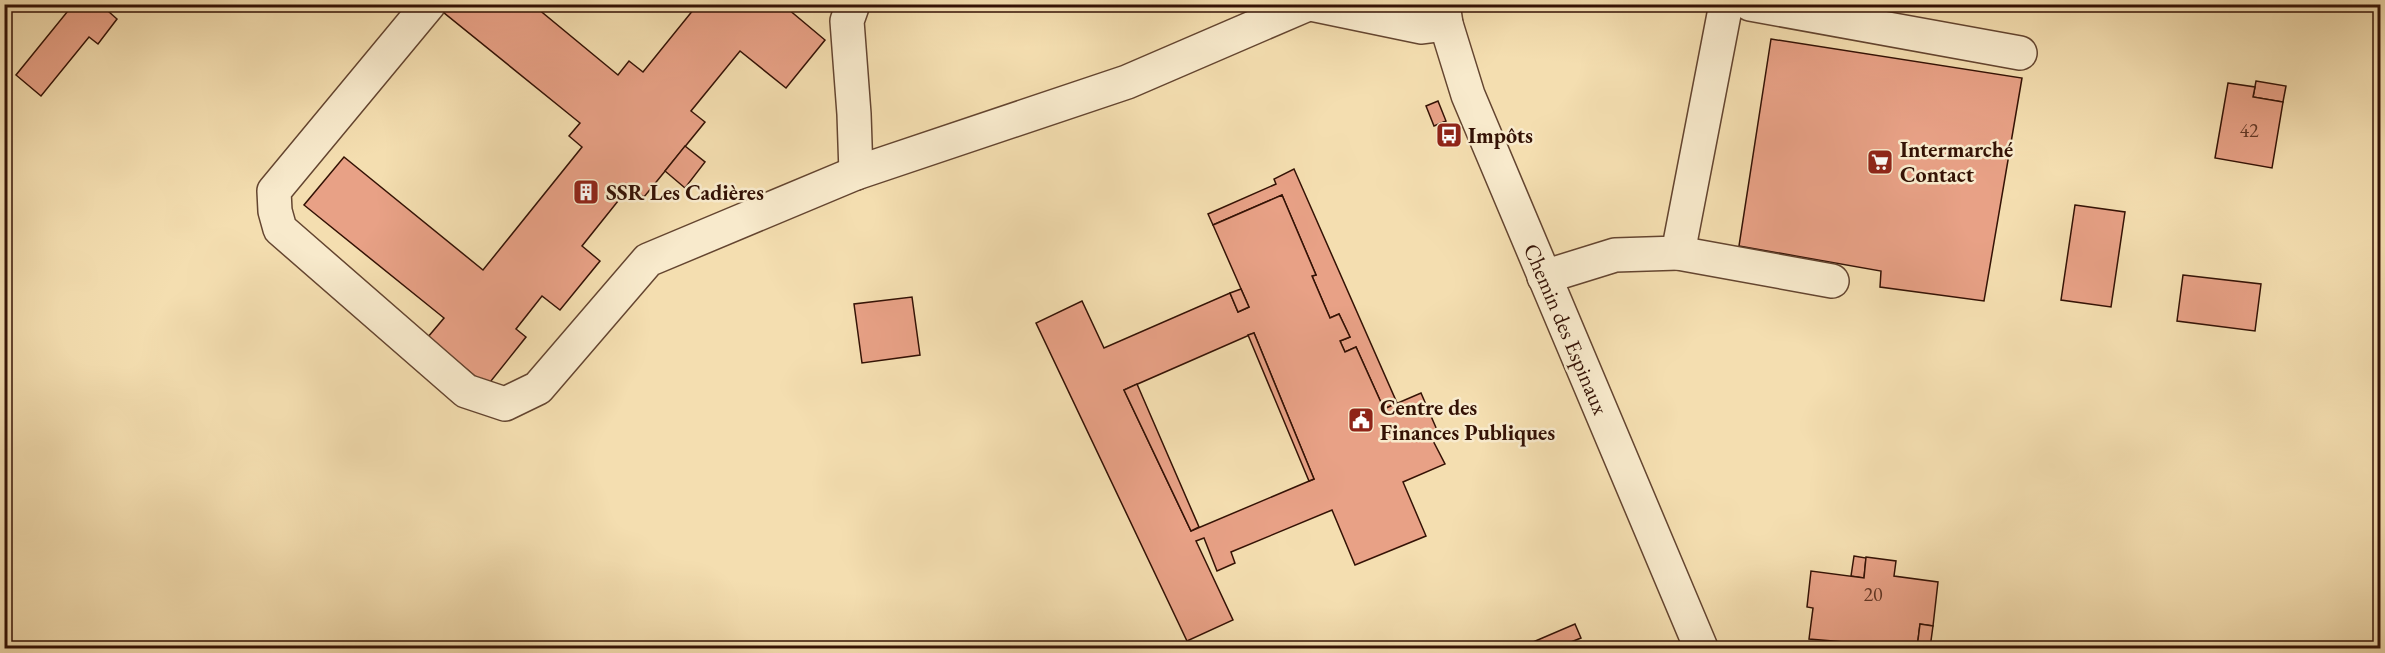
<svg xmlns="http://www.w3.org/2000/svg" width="2385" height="653" font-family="'EB Garamond',serif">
<rect width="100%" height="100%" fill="#f4deb0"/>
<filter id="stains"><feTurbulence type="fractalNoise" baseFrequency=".00333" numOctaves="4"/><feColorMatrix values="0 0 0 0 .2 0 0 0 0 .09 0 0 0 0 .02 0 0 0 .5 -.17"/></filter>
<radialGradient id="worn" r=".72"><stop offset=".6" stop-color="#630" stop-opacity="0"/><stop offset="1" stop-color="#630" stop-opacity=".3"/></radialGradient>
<g fill="#e8a186" stroke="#341205" stroke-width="1.5" fill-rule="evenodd">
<polygon points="71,4 100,4 117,19 98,44 89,37 41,96 16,75 72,6"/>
<polygon points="449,4 532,4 618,75 629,61 643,72 698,4 782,4 825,40 786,88 740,51 691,111 705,122 644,197 630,186 582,246 600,261 560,310 542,296 516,329 526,337 487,386 428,337 444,318 304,205 344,157 483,270 582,147 569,136 580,123 443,12"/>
<polygon points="1771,39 2022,78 1984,301 1880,287 1881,271 1739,246"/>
<polygon points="2256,81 2286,86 2283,102 2253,97"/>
<polygon points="2228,83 2255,87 2253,97 2283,102 2272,168 2215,158"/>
<polygon points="1438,101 1446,121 1434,126 1426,106"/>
<polygon points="685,146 705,162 685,188 665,171"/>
<polygon points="1294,169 1397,403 1384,409 1356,347 1345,352 1340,341 1350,337 1339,314 1330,318 1312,276 1316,275 1282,195 1213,225 1208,214 1276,184 1274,179"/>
<path d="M1282 195 1316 275 1312 276 1330 318 1339 314 1350 337 1340 341 1345 352 1356 347 1384 409 1421 393 1437 430 1429 433 1445 464 1403 482 1426 536 1355 565 1332 510 1231 552 1235 563 1217 571 1204 538 1196 541 1233 620 1187 641 1036 323 1082 301 1104 348 1230 293 1238 312 1249 307 1213 225ZM1254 333 1314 479 1191 531 1124 390Z"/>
<polygon points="2075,205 2125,212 2111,307 2061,300"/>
<polygon points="2183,275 2261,284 2255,331 2177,321"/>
<polygon points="1241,289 1249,307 1238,312 1230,293"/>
<polygon points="912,297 920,355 862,363 854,304"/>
<polygon points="1254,333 1314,479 1309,481 1248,335"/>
<polygon points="1137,384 1199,527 1191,531 1124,390"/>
<polygon points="1854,556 1866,558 1864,578 1851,576"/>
<polygon points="1866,557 1896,561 1894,576 1938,582 1933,626 1920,624 1917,648 1809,639 1813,608 1807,607 1811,571 1864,578"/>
<polygon points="1575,624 1581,638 1571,642 1574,648 1519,648"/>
<polygon points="1920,624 1933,626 1930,648 1917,648"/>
</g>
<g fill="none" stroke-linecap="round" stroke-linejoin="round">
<defs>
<g id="minor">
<polyline points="429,4 274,191 275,211 280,229 466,391 505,404 538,388 648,260 856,173 1127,82 1308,4"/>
<polyline points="853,4 847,21 854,114 856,173"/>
<polyline points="1311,4 1422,27 1446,24"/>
<polyline points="1443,4 1446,24 1468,95 1701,648"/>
<polyline points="1750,4 2020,53"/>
<polyline points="1678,253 1832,281"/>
<polyline points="1544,277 1615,255 1678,253 1726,4"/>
</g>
</defs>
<use href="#minor" stroke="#644530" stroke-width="36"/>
<use href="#minor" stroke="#f8eacc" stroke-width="33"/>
</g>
<defs>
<symbol id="bus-square" viewBox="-11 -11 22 22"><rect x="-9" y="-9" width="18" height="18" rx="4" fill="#8f2418" stroke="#f8eacc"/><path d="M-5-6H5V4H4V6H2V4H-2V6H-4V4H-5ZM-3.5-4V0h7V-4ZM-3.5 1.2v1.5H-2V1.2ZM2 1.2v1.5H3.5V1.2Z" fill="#fff"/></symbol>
<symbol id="supermarket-square" viewBox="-11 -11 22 22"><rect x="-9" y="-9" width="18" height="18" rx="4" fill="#8f2418" stroke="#f8eacc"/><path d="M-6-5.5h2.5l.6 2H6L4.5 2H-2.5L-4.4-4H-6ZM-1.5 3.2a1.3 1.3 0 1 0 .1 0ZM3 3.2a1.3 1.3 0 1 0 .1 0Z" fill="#fff"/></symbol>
<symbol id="building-square" viewBox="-11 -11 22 22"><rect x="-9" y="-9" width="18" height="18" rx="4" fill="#8f2418" stroke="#f8eacc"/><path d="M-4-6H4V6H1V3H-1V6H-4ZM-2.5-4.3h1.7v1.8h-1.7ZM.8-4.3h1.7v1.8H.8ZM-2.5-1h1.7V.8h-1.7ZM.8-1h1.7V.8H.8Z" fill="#fff"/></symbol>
<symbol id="civic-square" viewBox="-11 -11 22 22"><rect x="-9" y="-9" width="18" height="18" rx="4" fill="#8f2418" stroke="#f8eacc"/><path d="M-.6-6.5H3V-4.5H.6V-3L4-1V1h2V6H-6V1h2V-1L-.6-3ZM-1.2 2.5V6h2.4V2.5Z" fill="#fff"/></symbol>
</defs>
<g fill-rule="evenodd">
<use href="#bus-square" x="1434" y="120" width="30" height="30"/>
<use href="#supermarket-square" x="1865" y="147" width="30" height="30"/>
<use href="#building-square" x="571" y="177" width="30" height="30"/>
<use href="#civic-square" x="1346" y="405" width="30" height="30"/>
</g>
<g text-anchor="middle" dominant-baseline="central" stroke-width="5" stroke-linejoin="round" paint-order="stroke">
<g font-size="20" fill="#613625">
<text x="2249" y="130">42</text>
<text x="1873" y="594">20</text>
</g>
<g font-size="22" font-weight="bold" fill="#341205" stroke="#f8eacc" text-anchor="start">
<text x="1468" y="135">Impôts</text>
<text x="1900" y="149">Intermarché<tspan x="1900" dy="25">Contact</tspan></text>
<text x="606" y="192">SSR Les Cadières</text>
<text x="1380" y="407">Centre des<tspan x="1380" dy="25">Finances Publiques</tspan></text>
</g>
<g font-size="22" fill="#341205" stroke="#f8eacc">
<text transform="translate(1566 329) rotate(67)">Chemin des Espinaux</text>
</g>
</g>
<rect width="2385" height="653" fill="none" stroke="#f4deb0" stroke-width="24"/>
<rect x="6" y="6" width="2373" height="641" fill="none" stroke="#341205" stroke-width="3"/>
<rect x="12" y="12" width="2361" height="629" fill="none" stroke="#341205" stroke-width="1.5"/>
<rect width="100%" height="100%" filter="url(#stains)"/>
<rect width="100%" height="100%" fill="url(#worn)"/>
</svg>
